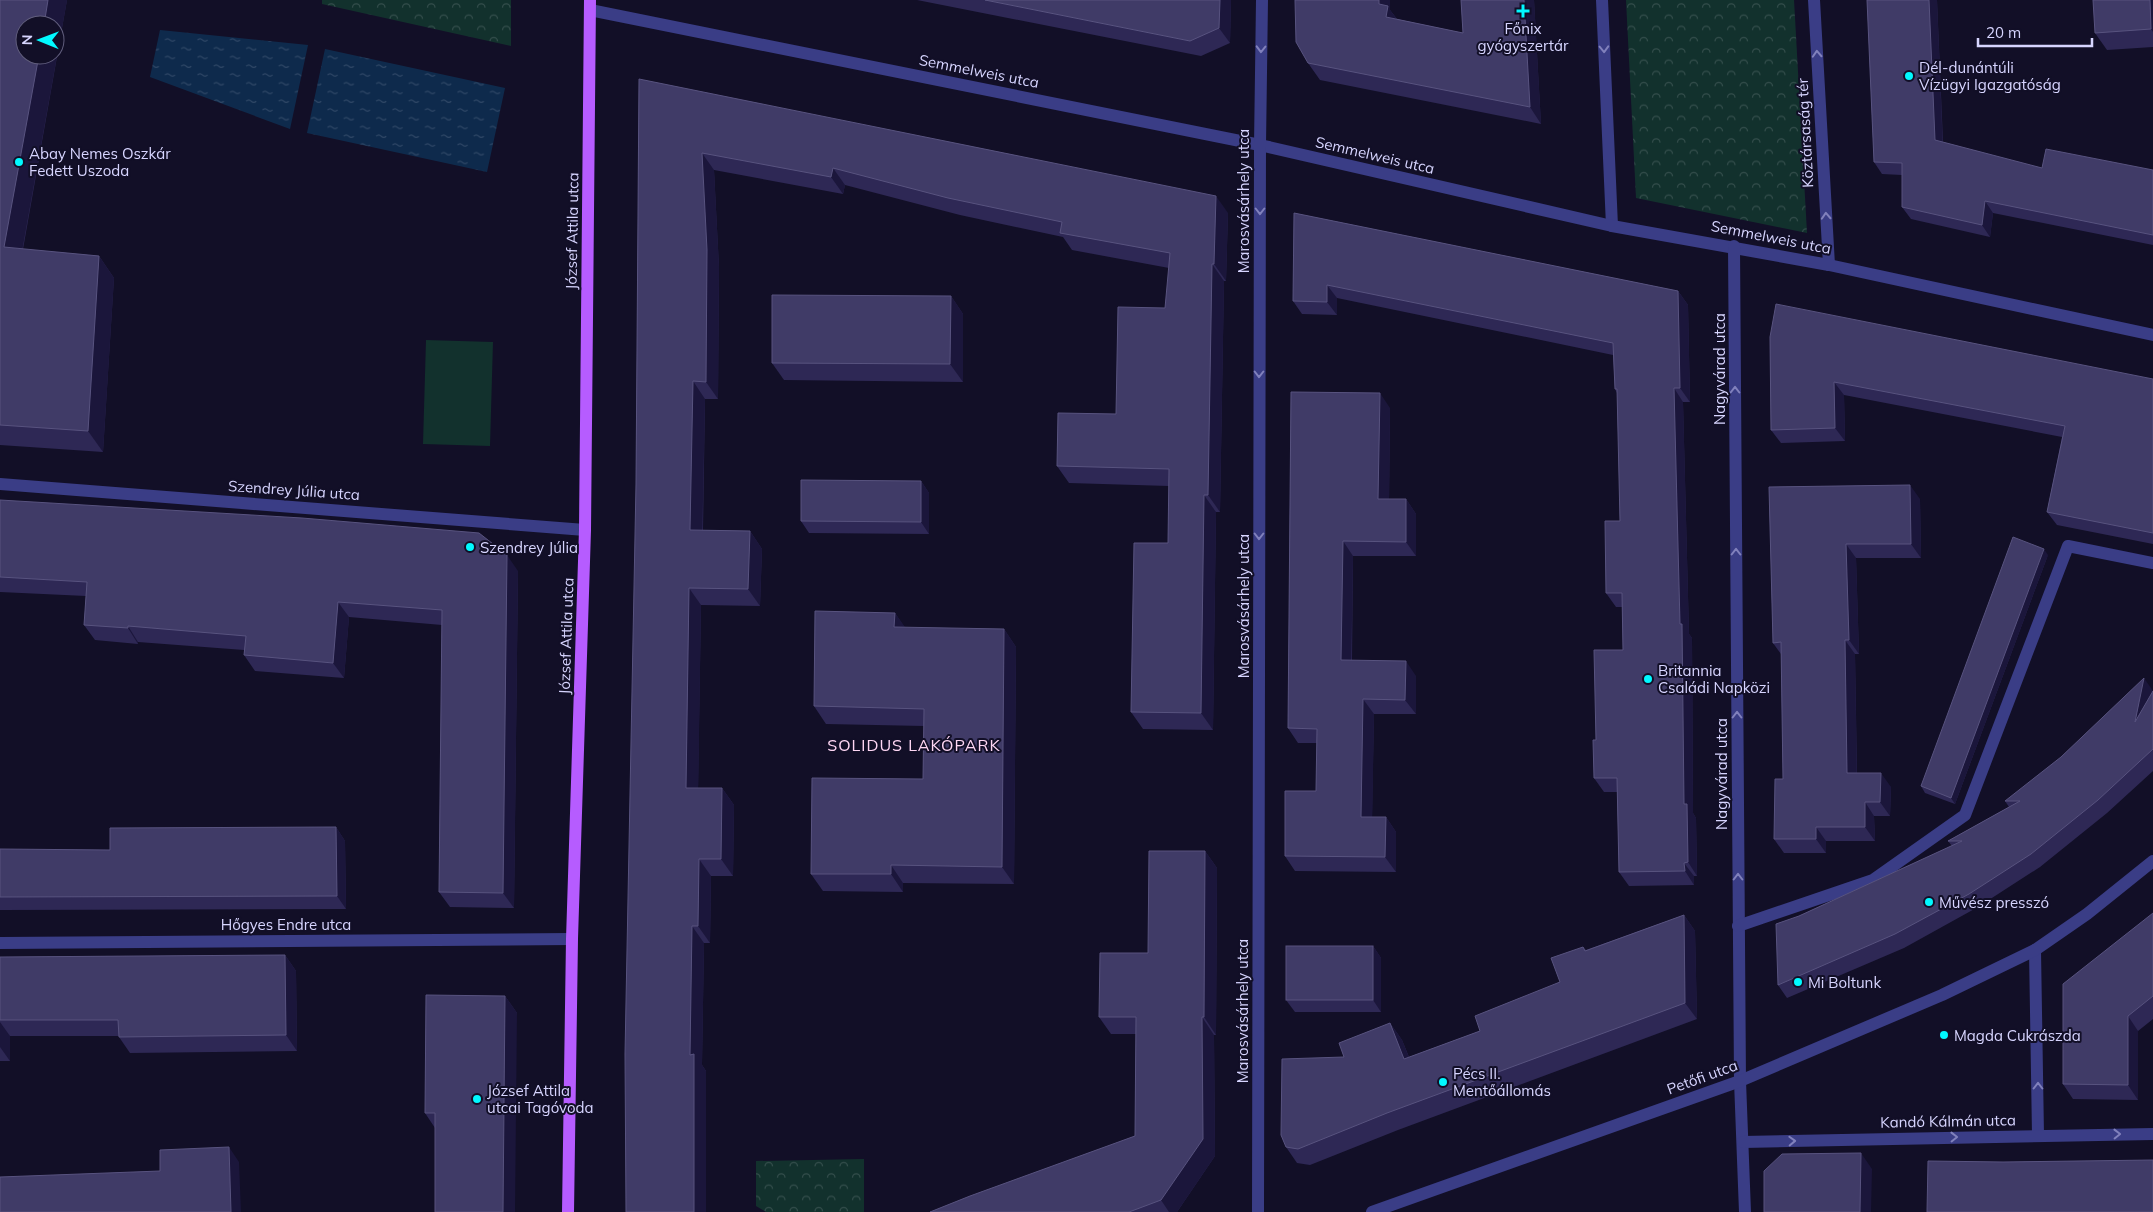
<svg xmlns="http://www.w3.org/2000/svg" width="2153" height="1212" font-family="Mulish,sans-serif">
<defs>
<pattern id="park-crowns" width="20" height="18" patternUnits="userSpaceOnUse" patternTransform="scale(1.25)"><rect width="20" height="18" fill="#12312d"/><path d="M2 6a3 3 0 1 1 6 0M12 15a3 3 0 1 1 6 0" fill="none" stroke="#344e4c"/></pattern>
<pattern id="water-ripples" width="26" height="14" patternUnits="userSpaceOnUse" patternTransform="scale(1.25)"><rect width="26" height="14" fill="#0e2a4c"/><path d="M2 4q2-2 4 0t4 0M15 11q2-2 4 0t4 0" fill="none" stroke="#304867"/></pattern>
</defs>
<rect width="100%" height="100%" fill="#120f27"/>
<g fill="url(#park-crowns)">
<polygon points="322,0 511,0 511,46 322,4"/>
<polygon points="1626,0 1794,0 1807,233 1636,198"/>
<polygon points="864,1159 864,1212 766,1212 756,1206 756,1161"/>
</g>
<polygon fill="#12312d" points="426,340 493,342 490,446 423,444"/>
<g fill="url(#water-ripples)">
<polygon points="160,30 308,45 290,129 150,77"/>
<polygon points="325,49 505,88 487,172 307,133"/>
</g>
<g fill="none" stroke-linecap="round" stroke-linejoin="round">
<g stroke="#3a3d86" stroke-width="12">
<polyline points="1602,0 1612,226"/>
<polyline points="1814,0 1829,265"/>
<polyline points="590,10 1260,145 1612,226 1829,265 2153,335"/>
<polyline points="1734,246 1740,1081 1745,1212"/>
<polyline points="0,484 585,530"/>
<polyline points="1738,926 1873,880 1965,815 2068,546 2153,563"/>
<polyline points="0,943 572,939"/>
<polyline points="2035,950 2038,1135"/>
<polyline points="1743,1142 2153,1134"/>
<polyline points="1258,1212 1260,145 1262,0"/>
<polyline points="1372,1212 1740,1081 1942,995 2035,950 2087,914 2153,861"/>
</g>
<polyline stroke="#b65cff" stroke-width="12" points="568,1212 572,939 585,530 590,0"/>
</g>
<g fill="#2e2855">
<polygon points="0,0 67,0 23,249 99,256 114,278 103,452 0,445"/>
<polygon points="917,0 1231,0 1230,43 1201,56"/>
<polygon points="1461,0 1534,0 1541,124 1320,80 1308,63 1390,10 1397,19 1463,33"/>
<polygon points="1867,0 1937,0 1943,142 2042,168 2153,170 2153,245 1993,213 1990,237 1911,219 1902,207 1902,175 1882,174 1874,162"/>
<polygon points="2153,0 2153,47 2107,50 2095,33"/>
<polygon points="639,79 1228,213 1226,281 1224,281 1220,512 1216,512 1213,730 1143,729 1131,712 1168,543 1169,486 1069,483 1057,466 1116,414 1165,308 1169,268 1072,250 1063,237 960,215 845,185 843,194 714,170 719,267 718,399 705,399 703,530 750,531 762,549 760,606 701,605 698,788 722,788 734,805 733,876 711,876 710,943 704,943 702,1065 706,1071 706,1212 636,484"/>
<polygon points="1294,213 1678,291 1688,305 1690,402 1683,402 1689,634 1692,638 1693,813 1696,818 1697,876 1694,876 1694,885 1629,886 1619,872 1617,792 1604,792 1594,778 1596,740 1623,650 1622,607 1616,607 1606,593 1620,521 1617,393 1615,389 1613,355 1337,298 1337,315 1302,314 1293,301"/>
<polygon points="951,296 963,314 963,382 784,380 772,363"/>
<polygon points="1770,337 2153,379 2153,544 2057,525 2047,512 2062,437 1844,395 1845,441 1781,443 1771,430"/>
<polygon points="1291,392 1390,408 1389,499 1406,499 1416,514 1416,556 1353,556 1352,660 1416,676 1416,714 1374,714 1372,817 1386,817 1396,832 1396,872 1295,871 1285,856 1316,791 1317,743 1298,743 1288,728"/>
<polygon points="921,481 929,493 929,534 809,533 801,521"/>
<polygon points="1769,487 1920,499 1921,558 1856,558 1859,654 1855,654 1857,773 1891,787 1890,816 1874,816 1875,841 1826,841 1826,853 1784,853 1774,839 1783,779 1781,654 1773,643"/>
<polygon points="0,500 518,571 514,908 450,907 439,892 442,625 349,617 344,678 255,671 244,655 244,650 138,642 138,644 95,640 84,625 86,596 0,592"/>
<polygon points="2048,555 1955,804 1925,793 1921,786"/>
<polygon points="895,613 905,628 1004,629 1016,647 1014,884 903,883 903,892 823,891 811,874 923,779 924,726 826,724 814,706"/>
<polygon points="2153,691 2153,771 2107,813 2040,867 1978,907 1904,948 1787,998 1778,985 1799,916 1952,846 1948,841 2009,807 2005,801"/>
<polygon points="336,827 345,841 346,909 0,910 0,849 110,850"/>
<polygon points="1205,851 1217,868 1216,1035 1214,1035 1215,1156 1177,1212 930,1212 1135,1136 1136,1034 1111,1034 1099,1017 1148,953"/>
<polygon points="2153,913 2153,1019 2138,1031 2138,1100 2073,1099 2063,1084"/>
<polygon points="1684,915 1695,931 1697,1019 1398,1130 1310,1165 1297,1163 1286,1147 1344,1057 1390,1023 1402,1040 1409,1057 1480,1031 1560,982 1583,947 1586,950"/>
<polygon points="1373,946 1381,958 1381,1012 1295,1012 1286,1000"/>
<polygon points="285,955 296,971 297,1051 130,1053 119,1037 119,1036 10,1036 10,1061 0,1061 0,957"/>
<polygon points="505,996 517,1013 435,1128 425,1113"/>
</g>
<g fill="#1b163b">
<polygon points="48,0 67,0 19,268 4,247 39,55 55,55 55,25 44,25"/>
<polygon points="1220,0 1231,0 1230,43 1219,28"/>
<polygon points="1379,0 1390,0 1390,10 1399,22 1386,17 1379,4"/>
<polygon points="1524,0 1534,0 1541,124 1530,107"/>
<polygon points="1929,0 1937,0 1943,152 1935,140"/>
<polygon points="2150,0 2153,0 2153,32 2151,29"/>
<polygon points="702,153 714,170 719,267 718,399 706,382"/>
<polygon points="833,168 845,185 843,194 831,177"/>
<polygon points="1216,196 1228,213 1226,281 1214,264"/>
<polygon points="1985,201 1993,213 1990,237 1982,225"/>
<polygon points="99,256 114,278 103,452 88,431"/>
<polygon points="1212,264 1224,281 1220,512 1208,495"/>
<polygon points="1327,285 1337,298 1337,315 1327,302"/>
<polygon points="1678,291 1688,305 1690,402 1680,388"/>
<polygon points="951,296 963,314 963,382 950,364"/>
<polygon points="693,381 705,399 702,547 690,530"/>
<polygon points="1834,382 1844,395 1845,441 1835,428"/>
<polygon points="1674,388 1683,402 1689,634 1692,638 1693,813 1696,818 1697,876 1688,862 1684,804"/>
<polygon points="1380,393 1390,408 1389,514 1378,499"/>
<polygon points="921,481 929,493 929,534 921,522"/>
<polygon points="1910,485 1920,499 1921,558 1911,544"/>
<polygon points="1204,495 1216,512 1213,730 1201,713"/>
<polygon points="1406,499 1416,514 1416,556 1406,542"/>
<polygon points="750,531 762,549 760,606 748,589"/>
<polygon points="1343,541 1353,556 1351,675 1341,660"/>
<polygon points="1846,544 1856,558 1859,654 1849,640"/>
<polygon points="2044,549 2048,555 1955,804 1951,798"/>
<polygon points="507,555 518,571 514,908 503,893"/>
<polygon points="689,588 701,605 698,805 686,788"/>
<polygon points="338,602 349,617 344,678 333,663"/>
<polygon points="895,613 907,630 894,627"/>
<polygon points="128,626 138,642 138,644 128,628"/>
<polygon points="1004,629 1016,647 1014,884 1002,867"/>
<polygon points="1845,640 1855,654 1857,787 1847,773"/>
<polygon points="1406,661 1416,676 1416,714 1405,700"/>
<polygon points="2144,678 2153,691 2135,722"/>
<polygon points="1363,699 1374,714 1372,832 1361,817"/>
<polygon points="1881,773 1891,787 1890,816 1880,802"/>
<polygon points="722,788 734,805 733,876 721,859"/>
<polygon points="1865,802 1874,816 1875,841 1865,827"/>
<polygon points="1386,817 1396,832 1396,872 1385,857"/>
<polygon points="336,827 345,841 346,909 337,896"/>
<polygon points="1816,827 1826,841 1826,853 1816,839"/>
<polygon points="1205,851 1217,868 1216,1035 1204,1017"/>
<polygon points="699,859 711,876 710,943 698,926"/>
<polygon points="1684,863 1694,876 1694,885 1685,871"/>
<polygon points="891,865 903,883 903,892 891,874"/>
<polygon points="1684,915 1695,931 1697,1019 1685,1003"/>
<polygon points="692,926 704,943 702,1065 706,1071 706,1212 694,1212 690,1055"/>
<polygon points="1373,946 1381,958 1381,1012 1373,1000"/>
<polygon points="285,955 296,971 297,1051 286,1035"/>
<polygon points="505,996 517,1013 515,1212 503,1212"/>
<polygon points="2128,1016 2138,1031 2138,1100 2128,1085"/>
<polygon points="1202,1017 1214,1035 1215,1156 1177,1212 1169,1212 1161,1200"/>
<polygon points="0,1022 10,1036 10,1061 0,1047"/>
<polygon points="1390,1023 1402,1040 1416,1075 1404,1059"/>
<polygon points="229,1147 239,1162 241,1212 231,1212"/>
<polygon points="1861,1153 1872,1169 1871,1212 1860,1212"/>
</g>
<g fill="#403b67" stroke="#58537f">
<polygon points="0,0 48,0 44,25 25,25 25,55 39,55 4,247 99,256 88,431 0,425"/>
<polygon points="985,0 1220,0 1219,28 1190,41"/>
<polygon points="1295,0 1379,0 1379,4 1388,6 1386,17 1463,33 1461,0 1524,0 1530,107 1308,63 1296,42"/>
<polygon points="1867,0 1929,0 1935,140 2042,168 2046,149 2153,170 2153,235 1985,201 1982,225 1902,207 1902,163 1874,162"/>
<polygon points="2093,0 2150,0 2151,29 2095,33"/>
<polygon points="639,79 1216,196 1214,264 1212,264 1208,495 1204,495 1201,713 1131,712 1134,543 1168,543 1169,469 1057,466 1058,413 1116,414 1118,307 1165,308 1170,253 1060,233 1062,222 948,198 833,168 831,177 702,153 707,250 706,382 693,381 690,530 750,531 748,589 689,588 686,788 722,788 721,859 699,859 698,926 692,926 690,1055 694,1054 694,1212 626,1212 625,1054 636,484"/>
<polygon points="1294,213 1678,291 1680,388 1674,388 1680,624 1682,624 1684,804 1687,804 1688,862 1684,863 1685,871 1619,872 1617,778 1594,778 1593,740 1596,740 1594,650 1623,650 1622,593 1606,593 1605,521 1620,521 1617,389 1615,389 1613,343 1327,285 1327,302 1293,301"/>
<polygon points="772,295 951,296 950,364 772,363"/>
<polygon points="1776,304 2153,379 2153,533 2047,512 2065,426 1834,382 1835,428 1771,430 1770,337"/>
<polygon points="1291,392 1380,393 1378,499 1406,499 1406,542 1343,541 1341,660 1406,661 1405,700 1363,699 1361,817 1386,817 1385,857 1285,856 1285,791 1316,791 1317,729 1288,728"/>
<polygon points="801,480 921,481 921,522 801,521"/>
<polygon points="1910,485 1911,544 1846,544 1849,640 1845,640 1847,773 1881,773 1880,802 1865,802 1865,827 1816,827 1816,839 1774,839 1775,779 1783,779 1781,642 1773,643 1769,487"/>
<polygon points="0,500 302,518 479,533 507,555 503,893 439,892 442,610 338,602 333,663 244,655 246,636 128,626 128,628 84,625 87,582 0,577"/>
<polygon points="2013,537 2044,549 1951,798 1921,786"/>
<polygon points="815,611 895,613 894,627 1004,629 1002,867 891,865 891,874 811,874 812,778 923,779 924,709 814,706"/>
<polygon points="2144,678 2135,722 2153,691 2153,749 2098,800 2031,854 1969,894 1895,934 1778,985 1776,924 1799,916 1962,841 1948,841 2020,801 2005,801 2061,757"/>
<polygon points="336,827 337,896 0,897 0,849 110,850 110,828"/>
<polygon points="1149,851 1205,851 1204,1017 1202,1017 1203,1139 1161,1200 1129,1212 930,1212 970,1196 1135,1136 1136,1017 1099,1017 1100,953 1148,953"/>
<polygon points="2153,913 2153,996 2128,1016 2128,1085 2063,1084 2063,984"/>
<polygon points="1684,915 1685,1003 1387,1113 1298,1149 1286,1147 1281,1135 1282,1059 1344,1057 1339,1043 1390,1023 1404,1059 1480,1031 1475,1016 1560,982 1551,958 1583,947 1585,951"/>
<rect x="1286" y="946" width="87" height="54"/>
<polygon points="285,955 286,1035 119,1037 118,1020 0,1020 0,957"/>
<polygon points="426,995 505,996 503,1212 435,1212 435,1113 425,1113"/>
<polygon points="229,1147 231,1212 0,1212 0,1177 160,1171 160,1150"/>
<polygon points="1861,1153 1860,1212 1764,1212 1764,1171 1782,1154"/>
<polygon points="2153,1160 2153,1212 1927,1212 1928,1161 2003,1162"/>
</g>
<defs><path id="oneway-chevron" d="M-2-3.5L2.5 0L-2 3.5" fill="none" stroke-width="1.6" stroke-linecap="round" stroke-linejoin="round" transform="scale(1.25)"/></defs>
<g stroke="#8181bc">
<use href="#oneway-chevron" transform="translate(1261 49) rotate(91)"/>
<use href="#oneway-chevron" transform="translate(1604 49) rotate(88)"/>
<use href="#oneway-chevron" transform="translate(1817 54) rotate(-93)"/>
<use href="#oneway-chevron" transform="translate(1260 211) rotate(90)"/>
<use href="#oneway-chevron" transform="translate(1826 216) rotate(-93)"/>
<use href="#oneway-chevron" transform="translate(1259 374) rotate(90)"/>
<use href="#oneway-chevron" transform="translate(1735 390) rotate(-90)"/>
<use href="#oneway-chevron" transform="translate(1259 536) rotate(90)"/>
<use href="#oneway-chevron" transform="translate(1736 552) rotate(-90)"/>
<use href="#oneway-chevron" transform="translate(1737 715) rotate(-90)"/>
<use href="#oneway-chevron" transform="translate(1738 877) rotate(-90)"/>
<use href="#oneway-chevron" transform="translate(2038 1086) rotate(-90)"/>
<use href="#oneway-chevron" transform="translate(2117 1134) rotate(-1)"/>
<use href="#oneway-chevron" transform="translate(1954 1137) rotate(-1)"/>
<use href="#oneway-chevron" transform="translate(1792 1141) rotate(-2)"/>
</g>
<g fill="#01f9ff" stroke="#120f27" stroke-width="2">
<path d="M1520.5 3.5h5v5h5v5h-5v5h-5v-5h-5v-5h5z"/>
<circle cx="1909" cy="76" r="5"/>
<circle cx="19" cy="162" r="5"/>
<circle cx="470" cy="547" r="5"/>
<circle cx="1648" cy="679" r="5"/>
<circle cx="1929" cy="902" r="5"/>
<circle cx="1798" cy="982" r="5"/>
<circle cx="1944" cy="1035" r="5"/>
<circle cx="1443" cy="1082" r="5"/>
<circle cx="477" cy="1099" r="5"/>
</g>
<g text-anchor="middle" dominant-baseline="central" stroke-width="4" stroke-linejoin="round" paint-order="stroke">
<g font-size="15" fill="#d7d5ff" stroke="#120f27" text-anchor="start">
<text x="1523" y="28" text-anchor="middle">Főnix<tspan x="1523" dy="17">gyógyszertár</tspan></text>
<text x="1919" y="67">Dél-dunántúli<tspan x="1919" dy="17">Vízügyi Igazgatóság</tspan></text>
<text x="29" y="153">Abay Nemes Oszkár<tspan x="29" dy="17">Fedett Uszoda</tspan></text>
<text x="480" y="547">Szendrey Júlia</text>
<text x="1658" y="670">Britannia<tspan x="1658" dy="17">Családi Napközi</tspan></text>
<text x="1939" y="902">Művész presszó</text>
<text x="1808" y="982">Mi Boltunk</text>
<text x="1954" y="1035">Magda Cukrászda</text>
<text x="1453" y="1073">Pécs II.<tspan x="1453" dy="17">Mentőállomás</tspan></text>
<text x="487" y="1090">József Attila<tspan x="487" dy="17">utcai Tagóvoda</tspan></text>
</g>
<g font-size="15" fill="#d7d5ff" stroke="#120f27">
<text transform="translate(979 71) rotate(11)">Semmelweis utca</text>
<text transform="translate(1805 133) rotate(-93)">Köztársaság tér</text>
<text transform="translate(1375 155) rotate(13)">Semmelweis utca</text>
<text transform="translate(1243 201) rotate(-90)">Marosvásárhely utca</text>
<text transform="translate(572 231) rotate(-89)">József Attila utca</text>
<text transform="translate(1771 237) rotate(11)">Semmelweis utca</text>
<text transform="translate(1719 369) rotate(-90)">Nagyvárad utca</text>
<text transform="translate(294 490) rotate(4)">Szendrey Júlia utca</text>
<text transform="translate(1243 606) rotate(-90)">Marosvásárhely utca</text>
<text transform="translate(566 636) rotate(-88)">József Attila utca</text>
<text transform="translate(1721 774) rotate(-90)">Nagyvárad utca</text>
<text x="286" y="924">Hőgyes Endre utca</text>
<text transform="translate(1242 1011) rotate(-90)">Marosvásárhely utca</text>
<text transform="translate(1702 1077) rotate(-20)">Petőfi utca</text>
<text transform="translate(1948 1121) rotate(-1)">Kandó Kálmán utca</text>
</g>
<g font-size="16" letter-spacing="1" fill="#ffd7f4" stroke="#120f27">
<text x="914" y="745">SOLIDUS LAKÓPARK</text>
</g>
</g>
<g transform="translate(40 40) rotate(271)"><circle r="24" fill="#120f27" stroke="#615e7d"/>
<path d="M0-4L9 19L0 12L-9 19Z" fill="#01f9ff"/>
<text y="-8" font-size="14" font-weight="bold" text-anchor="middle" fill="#d7d5ff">N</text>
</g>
<path d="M1978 38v8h114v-8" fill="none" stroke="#d7d5ff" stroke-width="2.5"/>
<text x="1986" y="38" font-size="15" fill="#d7d5ff" stroke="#120f27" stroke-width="4" paint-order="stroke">20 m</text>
</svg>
